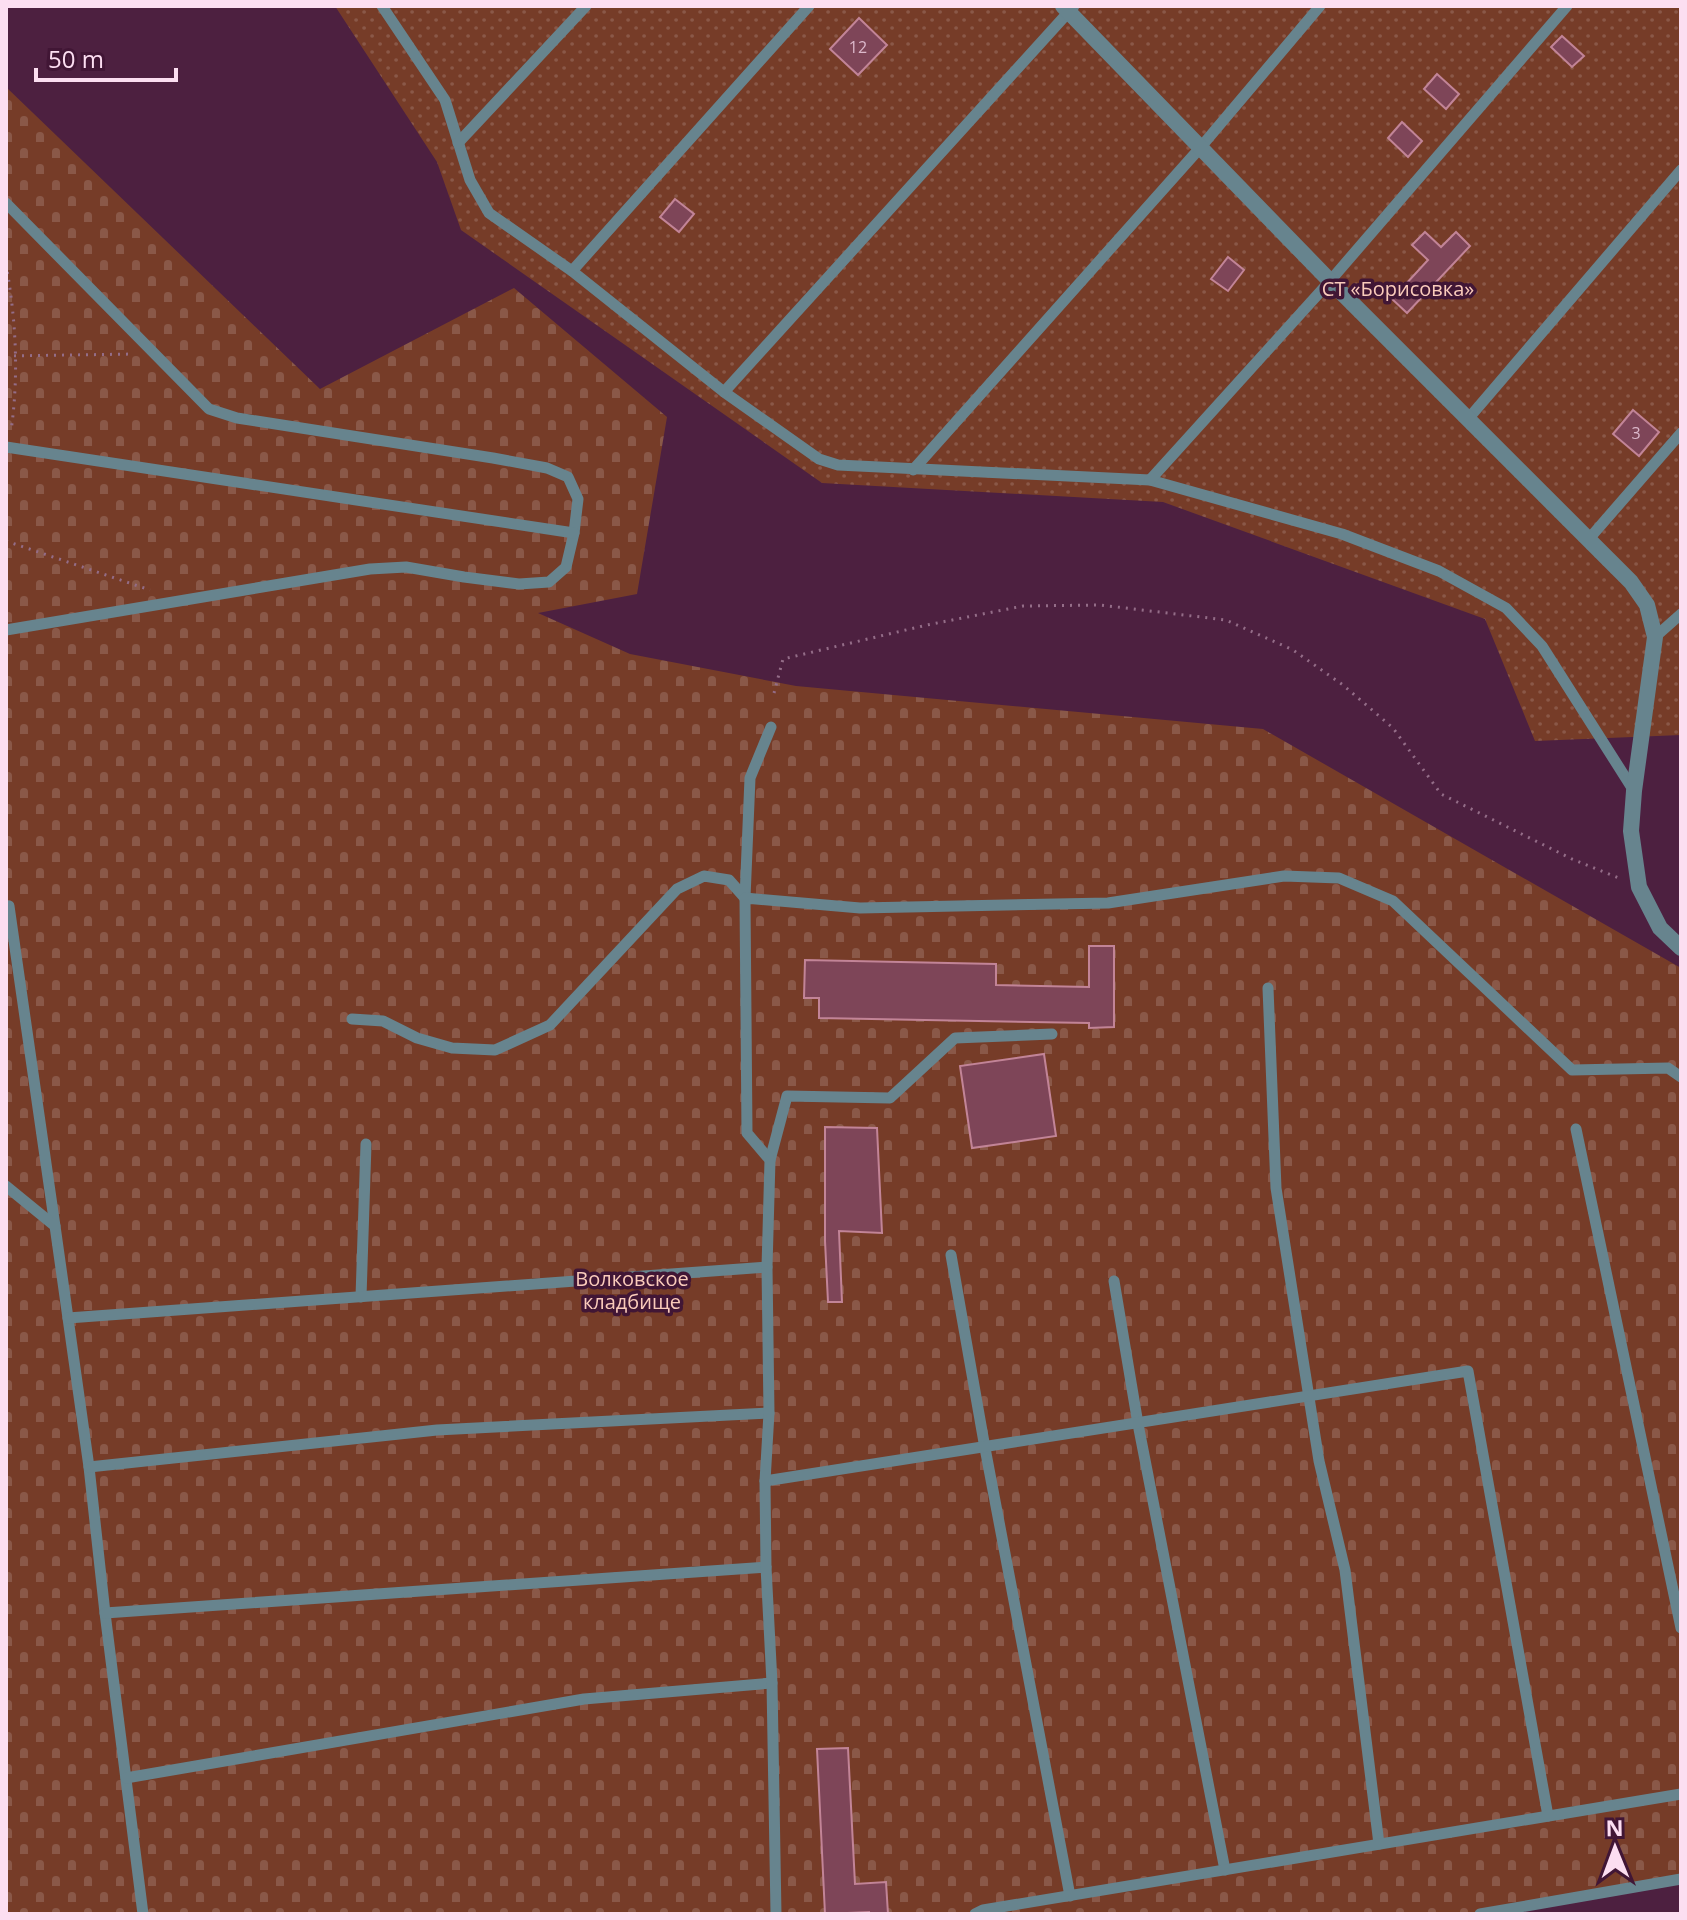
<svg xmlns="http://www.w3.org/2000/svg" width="1687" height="1920" font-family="'Open Sans',sans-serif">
<defs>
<pattern id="grass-dots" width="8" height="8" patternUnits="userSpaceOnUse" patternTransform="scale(2)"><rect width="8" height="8" fill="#763c28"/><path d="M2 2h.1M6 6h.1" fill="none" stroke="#8a5848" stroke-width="1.8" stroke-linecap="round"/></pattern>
<pattern id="cemetery-stones" width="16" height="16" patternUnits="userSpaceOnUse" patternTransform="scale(2)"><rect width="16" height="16" fill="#763c28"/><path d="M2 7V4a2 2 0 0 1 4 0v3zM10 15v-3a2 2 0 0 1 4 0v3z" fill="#8a5848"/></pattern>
</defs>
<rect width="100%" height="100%" fill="#4d2040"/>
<polygon fill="url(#grass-dots)" points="335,6 1681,6 1681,735 1535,741 1485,619 1163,502 822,483 461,230 437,162"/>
<polygon fill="url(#cemetery-stones)" points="6,87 320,389 514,288 667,417 637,594 538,613 630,654 796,686 1263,729 1681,968 1681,1879 1480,1914 6,1914"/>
<g fill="#7e4558" stroke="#c28497" stroke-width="2">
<polygon points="859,18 887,45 858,75 830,49"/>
<polygon points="1562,36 1584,56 1572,67 1551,47"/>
<polygon points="1437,74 1459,94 1446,109 1424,89"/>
<polygon points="1402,122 1422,141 1408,157 1388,138"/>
<polygon points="675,199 694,214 679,232 660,217"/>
<polygon points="1425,232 1441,247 1456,232 1470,246 1407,313 1392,299 1428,260 1412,245"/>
<polygon points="1228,257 1244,270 1228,291 1211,279"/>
<polygon points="1633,410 1659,432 1639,456 1613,434"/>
<polygon points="1089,946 1114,946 1114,1027 1089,1028 1089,1023 819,1018 819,998 804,998 805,960 996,964 996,985 1089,987"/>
<polygon points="1044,1054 1056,1136 972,1148 960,1066"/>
<polygon points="825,1127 877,1128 882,1233 839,1231 842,1302 828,1302 825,1241"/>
<polygon points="848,1748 855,1884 886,1882 888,1914 869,1914 869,1912 825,1914 817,1749"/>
</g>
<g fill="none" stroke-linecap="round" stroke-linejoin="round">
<g stroke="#946d88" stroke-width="3" stroke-dasharray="2 6" stroke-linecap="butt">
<path d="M6 264C16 320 19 375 11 431"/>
<polyline points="6,356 134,354"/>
<polyline points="6,541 150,590"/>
<polyline points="774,693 783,659 927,625 1023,606 1100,605 1226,620 1293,650 1343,685 1393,728 1441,794 1572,859 1621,879"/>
</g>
<g stroke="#67848e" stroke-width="11">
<polyline points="382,6 445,100 470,180 489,213 572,271 724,392 819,459 838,465 1150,480 1342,534 1439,571 1506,608 1542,646 1634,791"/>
<polyline points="458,143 586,6"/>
<polyline points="6,203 209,409 237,418 493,458 547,468 568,477 578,499 574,533 566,567 549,582 519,584 464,577 406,567 370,569 6,630"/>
<polyline points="572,271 809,6"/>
<polyline points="724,392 1074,6"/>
<polyline points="1468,419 1681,170"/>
<polyline points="6,447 574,533"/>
<polyline points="913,470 1200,148 1320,6"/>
<polyline points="1150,480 1330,281 1567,6"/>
<polyline points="1588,540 1681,433"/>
<polyline points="1655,637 1681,614"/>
<polyline points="9,906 55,1226"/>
<polyline points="1268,988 1276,1188 1319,1461 1345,1570 1379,1844"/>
<polyline points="352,1019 383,1021 417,1038 452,1048 495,1050 550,1025 677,889 704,876 729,880 745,898 750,778 771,727"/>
<polyline points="1576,1129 1681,1628"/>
<polyline points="770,1160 787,1096 890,1098 955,1038 1052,1034"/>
<polyline points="6,1186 55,1226 89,1467 105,1613 143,1914"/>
<polyline points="951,1255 985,1448 1070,1896"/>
<polyline points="1114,1281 1138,1424 1225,1870"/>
<polyline points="361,1297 366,1144"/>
<polyline points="68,1318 767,1267"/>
<polyline points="89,1467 437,1430 769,1413"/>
<polyline points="765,1481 1468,1371 1548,1816"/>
<polyline points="105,1613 766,1567"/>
<polyline points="126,1778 584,1699 772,1683"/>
<polyline points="776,1914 772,1683 766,1567 765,1481 769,1413 767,1267 770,1160 747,1133 745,898 860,908 1108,903 1284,876 1339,878 1393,901 1572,1070 1668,1068 1681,1077"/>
<polyline points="975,1914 983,1910 1681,1794"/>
<polyline points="1480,1914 1681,1879"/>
</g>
<polyline stroke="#67848e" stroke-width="16" points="1063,6 1330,281 1631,582 1647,605 1655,637 1634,791 1631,831 1639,887 1660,928 1681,948"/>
</g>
<g text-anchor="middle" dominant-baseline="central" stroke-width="7" stroke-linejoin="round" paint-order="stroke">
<g font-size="16" fill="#dcb8cb">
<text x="858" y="47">12</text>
<text x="1636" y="433">3</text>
</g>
<g font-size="20" fill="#facbbb" stroke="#411635">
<text x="1398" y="288">СТ «Борисовка»</text>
<text x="632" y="1278">Волковское<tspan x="632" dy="23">кладбище</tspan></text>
</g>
</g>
<rect width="1687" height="1920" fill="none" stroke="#fcdef1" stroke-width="16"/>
<g transform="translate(1615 1848) rotate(359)" stroke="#411635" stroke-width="6" paint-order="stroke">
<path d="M0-6L14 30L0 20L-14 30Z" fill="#fcdef1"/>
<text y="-12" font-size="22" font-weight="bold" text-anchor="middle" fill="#fcdef1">N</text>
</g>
<path d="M36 68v12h140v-12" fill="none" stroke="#fcdef1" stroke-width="4"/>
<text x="48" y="68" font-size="24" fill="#fcdef1" stroke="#411635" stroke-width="6" paint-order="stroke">50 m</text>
</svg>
